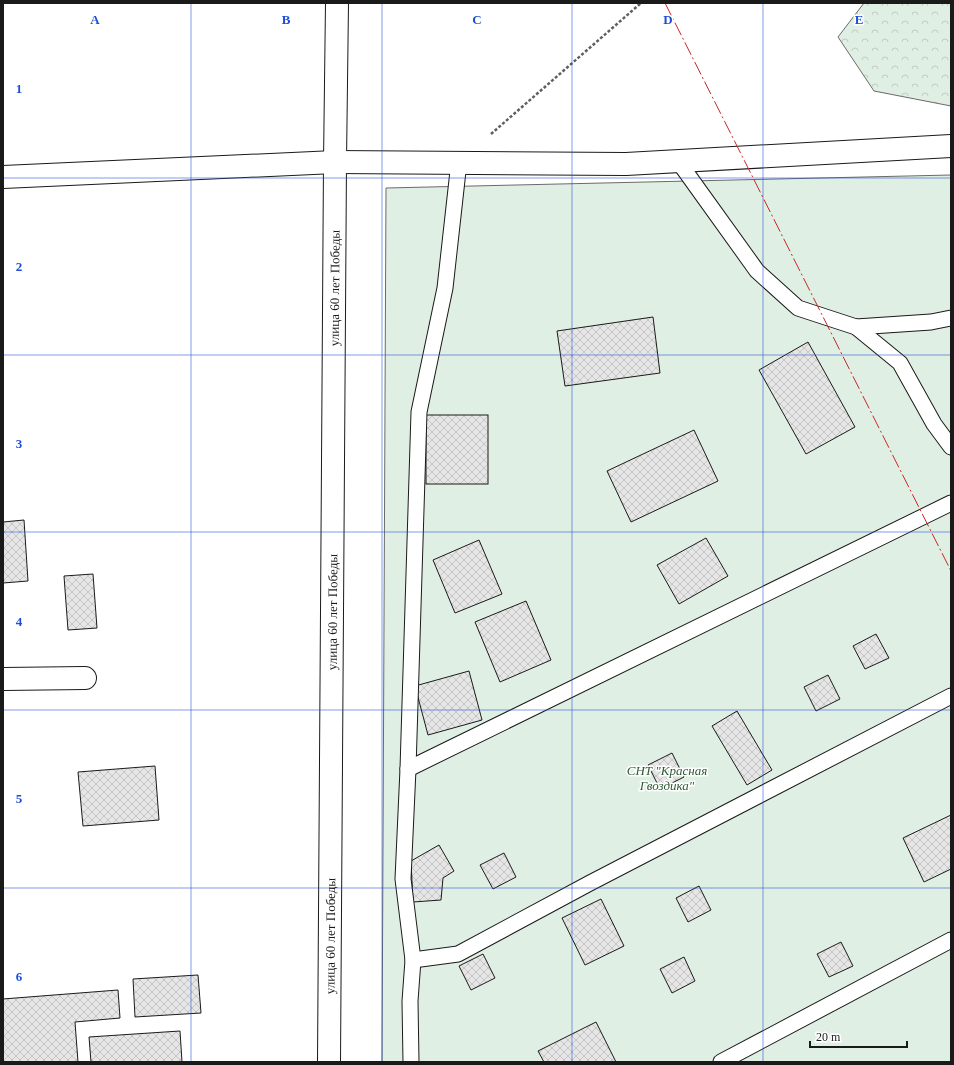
<svg xmlns="http://www.w3.org/2000/svg" width="954" height="1065" font-family="Georgia,serif">
<defs>
<pattern id="forest-crowns" width="20" height="18" patternUnits="userSpaceOnUse"><rect width="20" height="18" fill="#e0efe3"/><path d="M2 6a3 3 0 1 1 6 0M12 15a3 3 0 1 1 6 0" fill="none" stroke="#c0ccc2"/></pattern>
<pattern id="building-cross-hatch" width="8" height="8" patternUnits="userSpaceOnUse"><rect width="8" height="8" fill="#e6e6e6"/><path d="M0 0l8 8M0 8l8-8" fill="none" stroke="#c5c5c5"/></pattern>
</defs>
<rect width="100%" height="100%" fill="#fff"/>
<polygon fill="url(#forest-crowns)" stroke="#6a6a6a" points="864,3 951,3 951,106 874,91 838,37"/>
<polygon fill="#e0efe3" stroke="#6a6a6a" points="951,175 951,1062 382,1062 386,188"/>
<g fill="url(#building-cross-hatch)" stroke="#1a1a1a">
<polygon points="653,317 660,373 565,386 557,331"/>
<polygon points="808,342 855,427 806,454 759,370"/>
<rect x="426" y="415" width="62" height="69"/>
<polygon points="694,430 718,481 631,522 607,471"/>
<polygon points="24,520 28,581 3,583 3,522"/>
<polygon points="706,538 728,576 679,604 657,565"/>
<polygon points="479,540 502,594 455,613 433,560"/>
<polygon points="93,574 97,628 68,630 64,576"/>
<polygon points="526,601 551,660 500,682 475,622"/>
<polygon points="876,634 889,658 865,669 853,646"/>
<polygon points="469,671 482,720 428,735 415,686"/>
<polygon points="828,675 840,699 816,711 804,687"/>
<polygon points="737,711 772,770 747,785 712,726"/>
<polygon points="672,753 684,777 660,789 648,765"/>
<polygon points="155,766 159,820 83,826 78,772"/>
<polygon points="951,815 951,869 924,882 903,838"/>
<polygon points="439,845 454,871 443,878 441,900 413,902 411,861"/>
<polygon points="504,853 516,877 493,889 480,865"/>
<polygon points="699,886 711,910 688,922 676,898"/>
<polygon points="601,899 624,946 585,965 562,918"/>
<polygon points="841,942 853,966 829,977 817,954"/>
<polygon points="483,954 495,978 471,990 459,966"/>
<polygon points="684,957 695,981 672,993 660,969"/>
<polygon points="198,975 201,1013 135,1017 133,979"/>
<polygon points="118,990 120,1018 75,1022 78,1062 3,1062 3,999"/>
<polygon points="596,1022 616,1062 544,1062 538,1051"/>
<polygon points="180,1031 182,1062 91,1062 89,1037"/>
</g>
<g fill="none" stroke-linecap="round" stroke-linejoin="round">
<defs>
<g id="lane">
<polyline points="678,161 757,271 798,308 856,327 900,363 934,424 951,447"/>
<polyline points="856,327 931,322 951,318"/>
<polyline points="408,769 951,503"/>
<polyline points="413,960 458,954 590,883 951,696"/>
<polyline points="411,1062 410,1001 413,960 403,879 408,769 419,412 445,288 459,162"/>
<polyline points="721,1062 951,940"/>
</g>
<g id="street">
<polyline points="335,162 626,164 951,146"/>
<polyline points="3,679 85,678"/>
</g>
<g id="secondary">
<polyline points="3,177 335,162"/>
<path id="s1" d="M329 1062 335 162 337 3"/>
</g>
</defs>
<use href="#lane" stroke="#1a1a1a" stroke-width="17"/>
<use href="#street" stroke="#1a1a1a" stroke-width="24"/>
<use href="#secondary" stroke="#1a1a1a" stroke-width="24"/>
<polyline stroke="#5f5f5f" stroke-width="2.5" stroke-dasharray="3 2" stroke-linecap="butt" points="491,134 641,3"/>
<use href="#lane" stroke="#fff" stroke-width="15"/>
<use href="#street" stroke="#fff" stroke-width="22"/>
<use href="#secondary" stroke="#fff" stroke-width="22"/>
<polyline stroke="#c62828" stroke-width="1" stroke-dasharray="14 3 2 3" stroke-linecap="butt" points="665,3 951,571"/>
</g>
<path fill="none" stroke="#1d4ed8" stroke-width="1" stroke-opacity="0.55" d="M191 3V1062M382 3V1062M572 3V1062M763 3V1062M3 178H951M3 355H951M3 532H951M3 710H951M3 888H951"/>
<g text-anchor="middle" dominant-baseline="central" stroke-width="3" stroke-linejoin="round" paint-order="stroke">
<g font-size="13" fill="#1a1a1a" stroke="#fff">
<text stroke="none"><textPath href="#s1" startOffset="774">улица 60 лет Победы</textPath></text>
<text stroke="none"><textPath href="#s1" startOffset="450">улица 60 лет Победы</textPath></text>
<text stroke="none"><textPath href="#s1" startOffset="126">улица 60 лет Победы</textPath></text>
</g>
<g font-size="13" font-style="italic" fill="#2b5a34" stroke="#fff">
<text x="667" y="770">СНТ "Красная<tspan x="667" dy="15">Гвоздика"</tspan></text>
</g>
</g>
<g font-size="13" text-anchor="middle" font-weight="bold" fill="#1d4ed8" stroke="#fff" stroke-width="3" stroke-linejoin="round" paint-order="stroke">
<text x="95" y="24">A</text>
<text x="286" y="24">B</text>
<text x="477" y="24">C</text>
<text x="668" y="24">D</text>
<text x="859" y="24">E</text>
<text x="19" y="93">1</text>
<text x="19" y="271">2</text>
<text x="19" y="448">3</text>
<text x="19" y="626">4</text>
<text x="19" y="803">5</text>
<text x="19" y="981">6</text>
</g>
<rect width="954" height="1065" fill="none" stroke="#1a1a1a" stroke-width="8"/>
<path d="M810 1041v6h97v-6" fill="none" stroke="#1a1a1a" stroke-width="2"/>
<text x="816" y="1041" font-size="12" fill="#1a1a1a" stroke="#ffffff" stroke-width="3" paint-order="stroke">20 m</text>
</svg>
